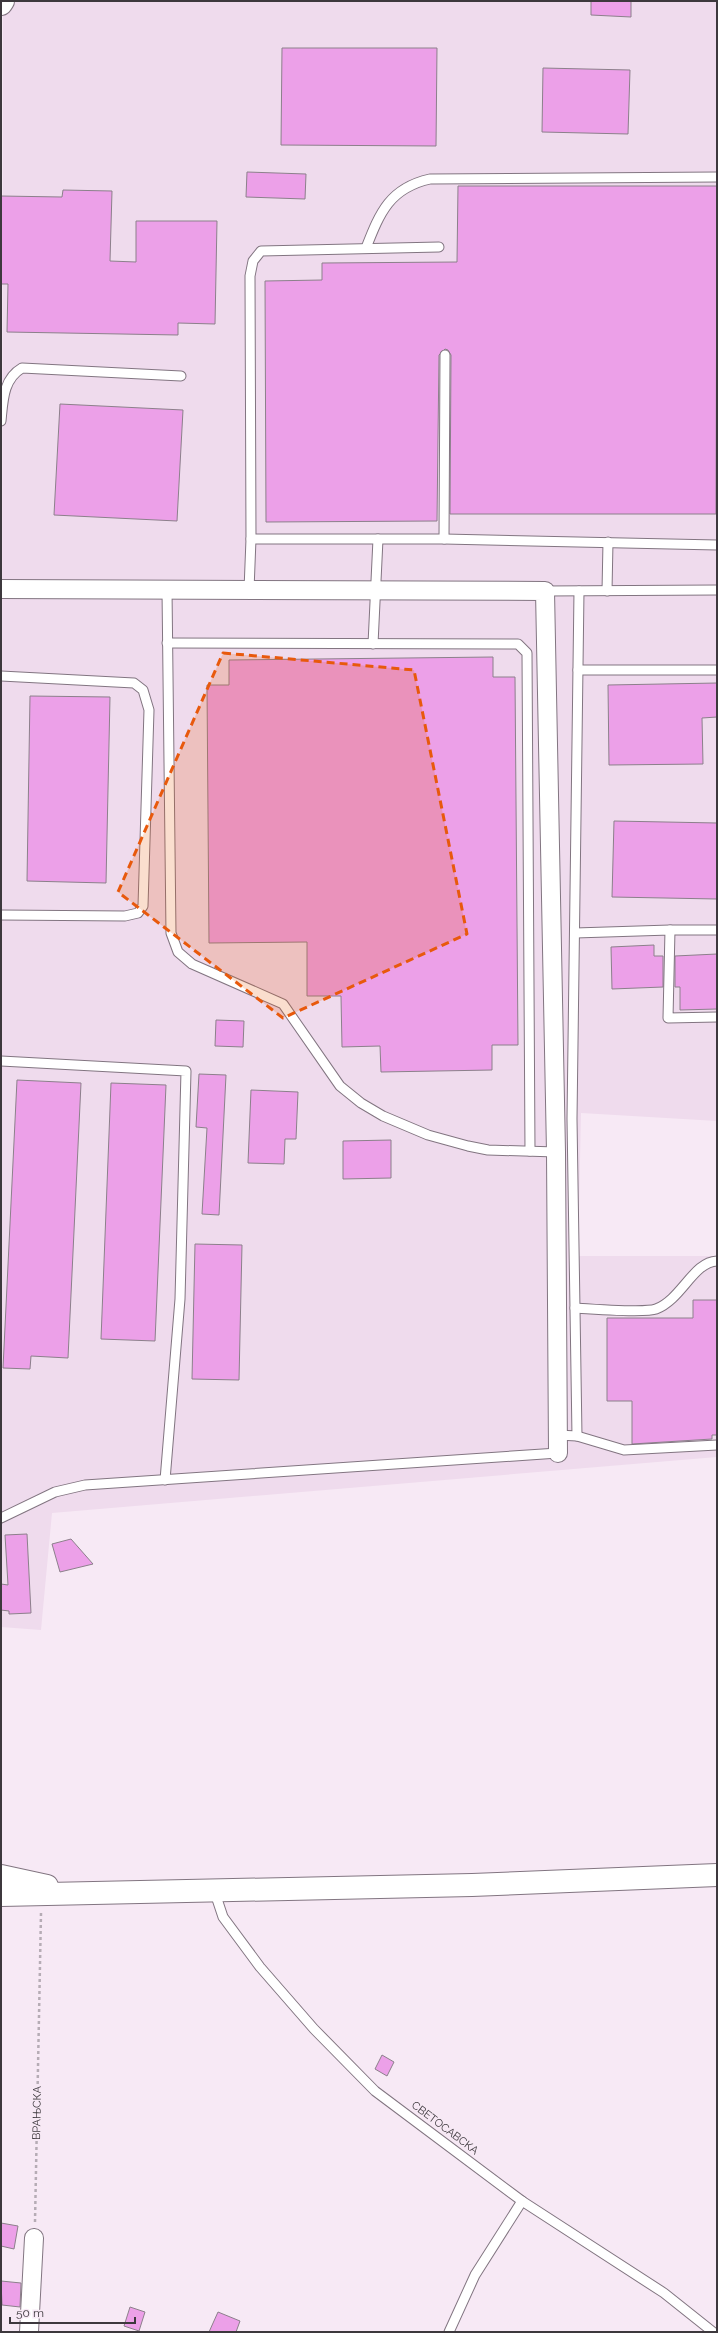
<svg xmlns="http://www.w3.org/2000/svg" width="718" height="2333" font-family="Raleway,sans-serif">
<rect width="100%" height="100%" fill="#f7e9f5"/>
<polygon fill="#efdbed" points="3,1 717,1 717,1121 581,1113 578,1256 717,1256 717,1457 52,1513 41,1630 1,1627"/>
<g fill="#eca0e8" stroke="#8c808b">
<polygon points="591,1 631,1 631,17 591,15"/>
<polygon points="282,48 437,48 436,146 281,145"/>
<polygon points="543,68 630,70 628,134 542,132"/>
<polygon points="247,172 306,174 305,199 246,197"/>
<polygon points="458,186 717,186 716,514 450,514 451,355 448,350 445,349 439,355 437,521 266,522 265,281 322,280 322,263 457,262"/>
<polygon points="63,190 112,191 110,261 136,262 136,221 217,221 215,324 178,323 178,335 7,332 8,284 1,284 1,196 62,197"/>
<polygon points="60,404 183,410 177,521 54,515"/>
<polygon points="493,657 493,677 515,677 518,1045 492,1045 492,1070 381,1072 380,1046 342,1047 341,996 307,996 307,942 209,943 207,685 229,685 229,660"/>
<polygon points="717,683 717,717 702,718 703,764 609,765 608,685"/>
<polygon points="30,696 110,697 106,883 27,881"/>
<polygon points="614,821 717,823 717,899 612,897"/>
<polygon points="654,945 654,956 663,956 663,987 612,989 611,947"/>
<polygon points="717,954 717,1009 680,1010 680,987 675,987 675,956"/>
<polygon points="216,1020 244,1021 243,1047 215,1046"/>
<polygon points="199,1074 226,1075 219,1215 202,1214 207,1128 196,1127"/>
<polygon points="17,1080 81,1083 68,1358 31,1356 30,1369 3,1368"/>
<polygon points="111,1083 166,1085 155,1341 101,1339"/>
<polygon points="251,1090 298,1092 296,1139 285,1139 284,1164 248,1163"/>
<polygon points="391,1140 391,1178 343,1179 343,1141"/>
<polygon points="195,1244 242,1245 239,1380 192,1379"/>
<polygon points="693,1300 717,1300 717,1435 712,1435 712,1439 632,1444 632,1401 607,1401 607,1318 693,1318"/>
<polygon points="27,1534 31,1613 9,1614 9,1611 1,1610 1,1584 8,1585 5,1535"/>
<polygon points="71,1539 93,1564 60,1572 52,1544"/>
<polygon points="382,2055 394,2062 387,2076 375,2069"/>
<polygon points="1,2223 18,2226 14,2249 1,2246"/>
<polygon points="1,2281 21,2283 20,2307 2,2305"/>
<polygon points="130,2307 145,2312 139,2331 124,2326"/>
<polygon points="218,2312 240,2321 236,2332 209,2332"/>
</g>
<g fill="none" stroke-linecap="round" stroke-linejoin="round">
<defs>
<g id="service">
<path d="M366 248C380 212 390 188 430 179L717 177"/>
<path d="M1 421C3 401 3 379 22 368L181 376"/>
<polyline points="251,539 250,276 253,261 261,251 439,247"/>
<polyline points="444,539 717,545"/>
<polyline points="167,590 171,933 178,952 192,964 283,1004 340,1086 361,1103 383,1116 428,1135 468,1146 488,1150 556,1152"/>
<polyline points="249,590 251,539 444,539 445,355"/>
<polyline points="545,591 717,590"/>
<polyline points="607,591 608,542"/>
<polyline points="167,643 518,644 527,653 530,1151"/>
<polyline points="373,644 378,539"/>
<polyline points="578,670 717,670"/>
<polyline points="1,676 134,683 143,690 149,710 143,906 138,913 125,916 1,915"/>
<polyline points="670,930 717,930"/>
<polyline points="575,933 670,930 668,1018 717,1017"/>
<polyline points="1,1061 186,1071 180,1299 165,1480"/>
<path d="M575 1308C590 1309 645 1313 656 1309 682 1299 693 1262 717 1261"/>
<polyline points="558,1435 577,1436 572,1119 579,591"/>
<polyline points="577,1436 624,1450 717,1445"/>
<polyline points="1,1518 55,1492 85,1485 558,1453"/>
<polyline points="214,1890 223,1917 260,1967 314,2029 375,2091 522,2201 664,2293 713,2332"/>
<polyline points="449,2332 475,2275 522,2201"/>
</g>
<g id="minor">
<polyline points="1,589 545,591 556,1152 558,1453"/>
<polyline points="29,2332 34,2238"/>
</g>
<polyline id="tertiary" points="1,4 3,1"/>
<g id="secondary">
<polyline points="1,1876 47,1886"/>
<polyline points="1,1895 472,1885 717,1875"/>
</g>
</defs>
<use href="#service" stroke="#827581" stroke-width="11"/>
<use href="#minor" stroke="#827581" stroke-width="20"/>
<use href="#tertiary" stroke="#827581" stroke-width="24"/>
<use href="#secondary" stroke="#827581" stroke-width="24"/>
<polyline stroke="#b6acb5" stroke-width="2.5" stroke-dasharray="3 3" stroke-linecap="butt" points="35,2222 41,1913"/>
<use href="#service" stroke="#fff" stroke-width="9"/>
<use href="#minor" stroke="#fff" stroke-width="18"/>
<use href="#tertiary" stroke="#fff" stroke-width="22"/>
<use href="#secondary" stroke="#fff" stroke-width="22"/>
</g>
<path fill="#e8590c" fill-opacity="0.2" stroke="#e8590c" stroke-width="3" stroke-dasharray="8 5" stroke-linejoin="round" d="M223 653 414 670 467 934 283 1018 118 892Z"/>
<g text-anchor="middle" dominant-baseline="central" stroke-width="4" stroke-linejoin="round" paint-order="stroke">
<g font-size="11" fill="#3d383d" stroke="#f7e9f5">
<text transform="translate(37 2113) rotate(-89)">ВРАЊСКА</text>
<text transform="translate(445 2128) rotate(37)">СВЕТОСАВСКА</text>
</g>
</g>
<rect width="718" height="2333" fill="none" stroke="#3d383d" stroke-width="4"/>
<path d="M10 2317v6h125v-6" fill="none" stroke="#3d383d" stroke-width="2"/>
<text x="16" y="2317" font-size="12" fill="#3d383d" stroke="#f7e9f5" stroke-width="3" paint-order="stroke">50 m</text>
</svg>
